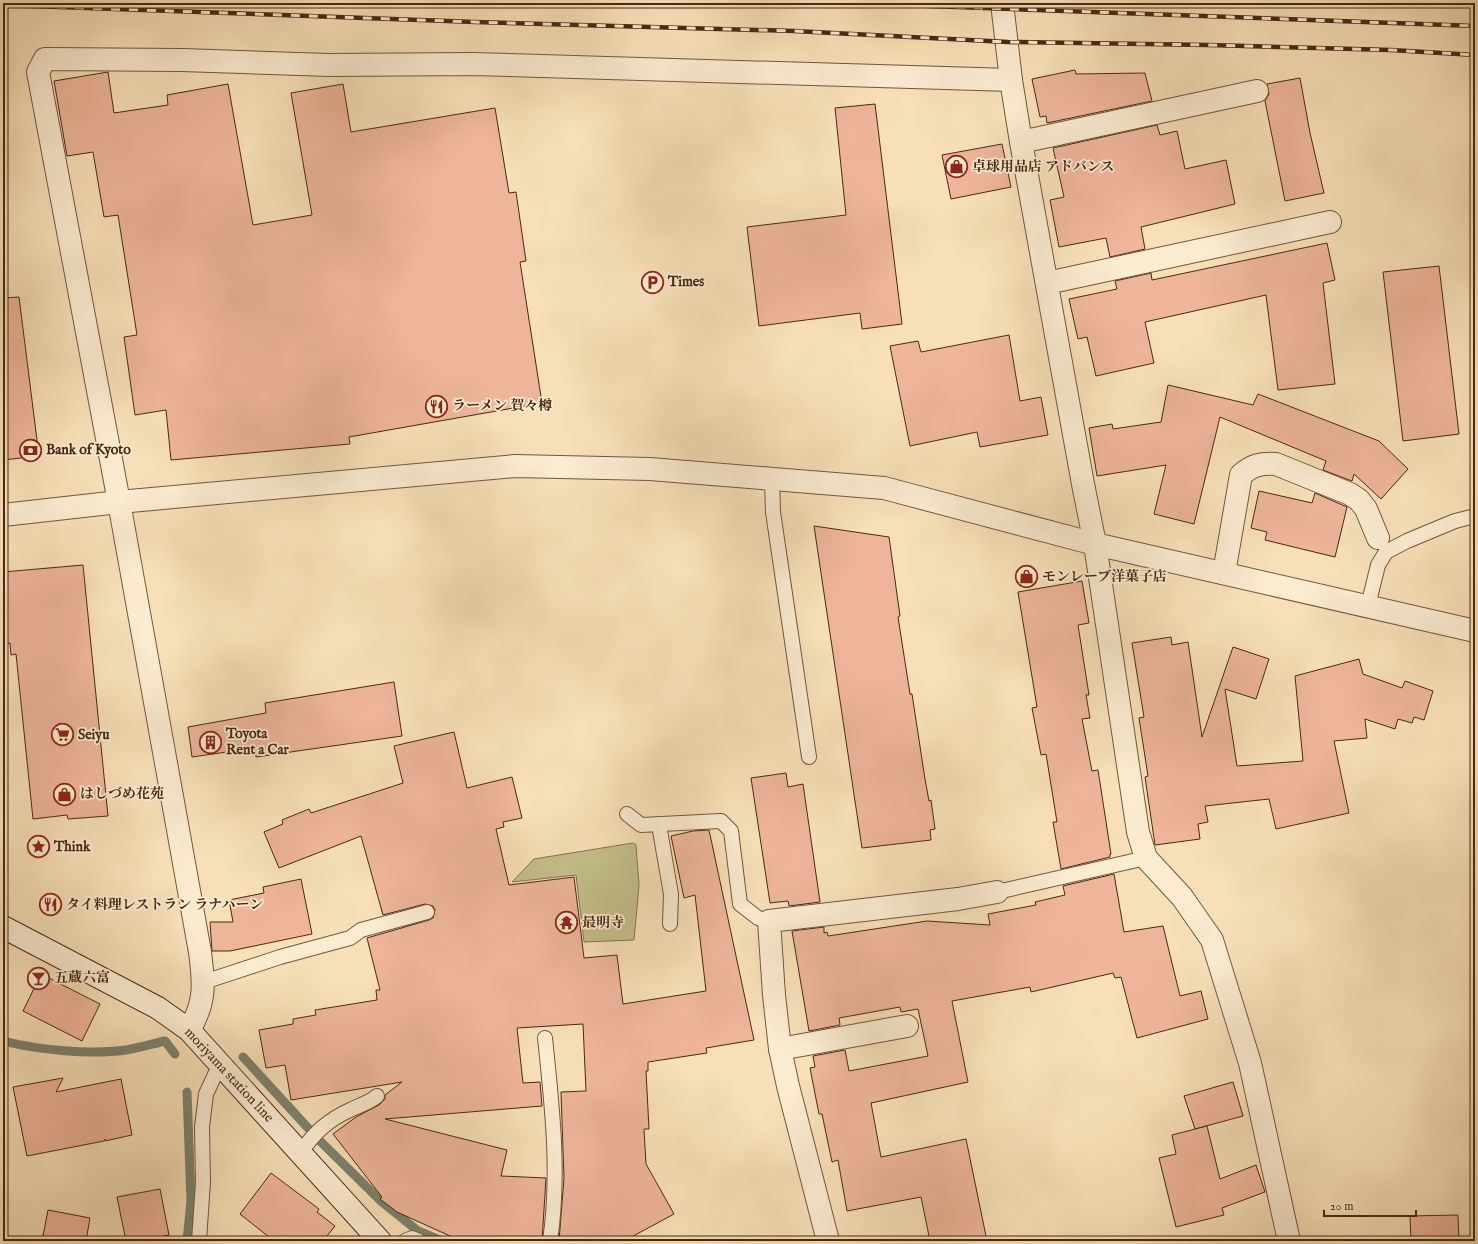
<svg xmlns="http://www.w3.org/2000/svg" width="1478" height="1244" font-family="'IM FELL English','Noto Serif JP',serif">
<rect width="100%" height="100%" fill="#f7e0b8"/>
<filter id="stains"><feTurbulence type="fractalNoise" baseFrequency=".005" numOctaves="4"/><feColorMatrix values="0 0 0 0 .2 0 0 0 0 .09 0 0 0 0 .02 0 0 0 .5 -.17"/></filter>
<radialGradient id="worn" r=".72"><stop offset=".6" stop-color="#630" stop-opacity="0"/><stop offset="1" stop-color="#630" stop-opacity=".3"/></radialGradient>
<polygon fill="#c4c08a" stroke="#86744f" points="633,843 636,845 639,885 634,940 584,942 576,875 512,882 534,859"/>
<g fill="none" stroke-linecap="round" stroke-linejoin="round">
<g stroke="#7c826e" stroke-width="9">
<path d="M3 1041C39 1050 90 1055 126 1050 139 1048 152 1044 165 1041L175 1054"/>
<polyline points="243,1057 319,1140 382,1202 418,1231 442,1241"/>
<polyline points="187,1241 191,1201 187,1092"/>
</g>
</g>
<g fill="#eeb59b" stroke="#492814">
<polygon points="1075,70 1076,74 1145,73 1152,101 1047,123 1046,116 1040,117 1032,79"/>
<polygon points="108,72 114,113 168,105 167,95 228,84 253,225 312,215 291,93 343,84 351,132 495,108 509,193 516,192 526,261 520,262 542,403 349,437 350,444 171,460 166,410 135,415 124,337 137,335 118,215 104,217 93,152 67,156 54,81"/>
<polygon points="1300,78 1310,133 1324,193 1285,201 1265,101 1269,94 1267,84"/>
<polygon points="875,104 902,324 862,329 860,313 759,326 747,227 846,215 835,108"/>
<polygon points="1157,125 1160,135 1177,131 1185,169 1226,160 1235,204 1141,227 1145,249 1110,257 1106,238 1059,247 1050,200 1064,197 1053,148"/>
<polygon points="1002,144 1011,187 951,199 942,155"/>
<polygon points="1327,243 1335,280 1323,283 1335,384 1278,390 1266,295 1145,322 1154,363 1096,376 1087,337 1078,339 1069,299 1117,289 1115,281 1151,273 1152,280"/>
<polygon points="1439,266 1459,434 1403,441 1383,272"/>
<polygon points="19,297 39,456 3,460 3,298"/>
<polygon points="1009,335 1020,401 1041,397 1048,435 980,447 977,432 910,446 890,346 918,341 921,352"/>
<polygon points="1168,385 1253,405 1258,394 1379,441 1408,469 1381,499 1354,474 1352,481 1323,470 1326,461 1220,417 1194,524 1154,514 1166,465 1097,476 1089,428 1112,424 1113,429 1161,422"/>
<polygon points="1259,491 1312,503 1315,493 1347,507 1335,557 1265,540 1267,532 1251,528"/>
<polygon points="814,526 889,537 900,616 898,617 910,694 912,694 925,779 929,801 931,800 935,829 930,830 931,840 862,848"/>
<polygon points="83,565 108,816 68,819 67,815 33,819 16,654 11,655 10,643 3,644 3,572"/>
<polygon points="1082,581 1089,623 1078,625 1089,695 1086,695 1090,718 1082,719 1092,771 1098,770 1111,854 1110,854 1110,857 1061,869 1053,822 1057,822 1046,754 1041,755 1032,708 1037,707 1018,592"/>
<polygon points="1171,637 1172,645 1188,642 1202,737 1233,647 1269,659 1256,699 1225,689 1237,766 1303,761 1295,676 1359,659 1363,674 1402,688 1405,681 1433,691 1424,720 1414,717 1412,723 1398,719 1395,729 1365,719 1367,738 1334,741 1349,813 1276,829 1269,799 1205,806 1208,822 1198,824 1200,839 1155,845 1145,777 1148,776 1139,718 1144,717 1132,643"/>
<polygon points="394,682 402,736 256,757 255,748 192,757 188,727 266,713 265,703"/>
<polygon points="454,732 467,788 512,777 522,818 503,822 504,827 496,829 509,885 574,877 584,958 617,955 623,1004 706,991 695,895 684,898 671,836 693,831 709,830 754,1040 706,1048 707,1053 648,1062 648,1071 646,1071 649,1129 644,1129 646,1164 674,1214 624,1241 559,1241 564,1178 561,1092 586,1091 583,1024 517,1028 523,1083 540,1082 542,1106 385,1119 507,1150 501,1176 546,1178 542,1241 461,1241 397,1212 380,1199 382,1197 333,1134 356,1117 379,1105 385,1099 385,1095 402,1082 291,1100 285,1065 266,1068 259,1030 293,1024 293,1019 316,1015 315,1010 377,1000 376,990 380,990 367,938 429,920 433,918 435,910 433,906 425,904 383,915 361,836 279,868 264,832 283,824 282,820 309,809 311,813 403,783 394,746"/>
<polygon points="786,773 788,787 803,784 820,902 789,906 788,901 770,903 751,778"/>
<polygon points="1114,874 1124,932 1163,926 1180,996 1201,991 1208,1019 1137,1038 1121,977 1115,978 1113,973 1031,992 1030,987 952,1001 968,1082 871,1103 881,1157 966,1139 987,1241 930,1241 921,1197 847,1211 838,1160 832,1162 822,1114 819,1114 810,1068 815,1067 813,1056 845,1050 849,1071 928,1056 918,1009 901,1012 900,1007 839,1018 840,1025 809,1031 792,931 824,927 824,933 827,932 828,936 927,921 990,925 988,914 1036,905 1035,902 1065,895 1063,886"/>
<polygon points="301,879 312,934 230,951 212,951 210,922 233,922 229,900 264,893 263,887"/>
<polygon points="41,974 100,1004 82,1041 23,1011"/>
<polygon points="63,1078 56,1092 121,1079 132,1135 105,1141 105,1139 104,1141 27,1156 13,1087"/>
<polygon points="1233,1082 1243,1116 1195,1129 1184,1096"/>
<polygon points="1207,1126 1220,1179 1256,1165 1265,1192 1222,1208 1224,1215 1176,1227 1159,1158 1176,1154 1172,1135"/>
<polygon points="271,1173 319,1209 317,1212 335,1226 323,1241 274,1241 240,1214"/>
<polygon points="160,1189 169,1235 138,1241 126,1241 117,1197"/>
<polygon points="48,1210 90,1218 86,1241 42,1241"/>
<polygon points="1458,1215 1459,1241 1411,1241 1410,1216"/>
</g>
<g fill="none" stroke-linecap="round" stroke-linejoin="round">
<defs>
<g id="service">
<polyline points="772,479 773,512 809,757"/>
<polyline points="1368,606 1378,565 1386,552 1407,541 1455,521 1475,516"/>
<polyline points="627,814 641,825 721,821 731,831 740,904 758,918 769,921"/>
<polyline points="659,825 671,894 670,924"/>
<polyline points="997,892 1146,858"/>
<polyline points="204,982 280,957 350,938 361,930 427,912"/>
<path d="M545 1038C552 1105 560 1174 550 1241"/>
<path d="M301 1152C314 1133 328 1120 350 1110 360 1105 369 1103 377 1096"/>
<polyline points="199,1241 203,1182 202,1127 206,1094 220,1064"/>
<polyline points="405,1241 412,1238 419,1241"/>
</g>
<g id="minor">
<polyline points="1002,3 1011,80 1021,142 1083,484 1095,544 1138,832 1146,858 1182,897 1212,940 1250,1063 1289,1241"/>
<polyline points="1021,142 1257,91"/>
<polyline points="1047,283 1330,222"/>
<path d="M1224 573 1241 475C1252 465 1261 463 1276 464L1350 494 1359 500 1366 509 1378 538"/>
<path d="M189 1030C206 1002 204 984 200 952L119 502 38 72 45 59 182 60 329 65 473 64 1011 80"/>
<polyline points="780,1049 907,1026"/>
<polyline points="828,1241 788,1086 780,1049 774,995 769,921 958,899 997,892"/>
</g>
<polyline id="tertiary" points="3,515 119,502 515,466 650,469 884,488 1095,544 1475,631"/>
<polyline id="secondary" points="3,927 158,1008 189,1030 380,1241"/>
</defs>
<use href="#service" stroke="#74563d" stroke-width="16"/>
<use href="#minor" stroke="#74563d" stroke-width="24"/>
<use href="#tertiary" stroke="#74563d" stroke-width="24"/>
<use href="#secondary" stroke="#492814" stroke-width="24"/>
<use href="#service" stroke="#faebd1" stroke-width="14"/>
<use href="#minor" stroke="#faebd1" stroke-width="22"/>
<use href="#tertiary" stroke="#faebd1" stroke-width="22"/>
<use href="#secondary" stroke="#faebd1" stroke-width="22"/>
<defs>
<g id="rail">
<polyline points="848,3 1475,26"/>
<polyline points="3,5 475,22 794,31 1008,42 1208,45 1391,50 1475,55"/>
</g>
</defs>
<use href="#rail" stroke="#492814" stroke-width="4.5"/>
<use href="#rail" stroke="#faebd1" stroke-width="3" stroke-dasharray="9" stroke-linecap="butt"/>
</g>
<defs>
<symbol id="shop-ring" viewBox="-11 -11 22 22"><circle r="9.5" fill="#faebd1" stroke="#8f2418" stroke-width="1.5"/><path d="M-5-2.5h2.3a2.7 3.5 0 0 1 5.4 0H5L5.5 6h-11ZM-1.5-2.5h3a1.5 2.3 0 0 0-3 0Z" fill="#8f2418"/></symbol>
<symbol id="parking-ring" viewBox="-11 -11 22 22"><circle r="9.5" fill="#faebd1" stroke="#8f2418" stroke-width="1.5"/><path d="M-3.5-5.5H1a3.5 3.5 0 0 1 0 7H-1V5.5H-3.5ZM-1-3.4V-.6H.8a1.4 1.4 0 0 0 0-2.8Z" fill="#8f2418"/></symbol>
<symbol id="restaurant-ring" viewBox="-11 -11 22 22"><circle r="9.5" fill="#faebd1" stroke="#8f2418" stroke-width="1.5"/><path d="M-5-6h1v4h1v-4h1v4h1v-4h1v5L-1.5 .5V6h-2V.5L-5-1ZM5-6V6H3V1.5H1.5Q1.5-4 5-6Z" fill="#8f2418"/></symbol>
<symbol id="bank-ring" viewBox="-11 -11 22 22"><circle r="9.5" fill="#faebd1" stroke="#8f2418" stroke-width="1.5"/><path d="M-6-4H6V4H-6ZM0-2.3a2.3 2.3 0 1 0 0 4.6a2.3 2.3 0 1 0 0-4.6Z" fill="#8f2418"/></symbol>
<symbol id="supermarket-ring" viewBox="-11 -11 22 22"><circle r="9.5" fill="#faebd1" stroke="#8f2418" stroke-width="1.5"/><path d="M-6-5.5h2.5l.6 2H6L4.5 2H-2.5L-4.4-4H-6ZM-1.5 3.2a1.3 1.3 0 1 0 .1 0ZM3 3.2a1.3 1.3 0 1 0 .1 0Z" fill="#8f2418"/></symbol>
<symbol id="building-ring" viewBox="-11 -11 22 22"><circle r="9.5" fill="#faebd1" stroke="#8f2418" stroke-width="1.5"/><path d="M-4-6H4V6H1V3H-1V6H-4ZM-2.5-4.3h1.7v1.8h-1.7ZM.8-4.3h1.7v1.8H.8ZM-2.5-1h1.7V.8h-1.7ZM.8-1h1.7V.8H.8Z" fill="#8f2418"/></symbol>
<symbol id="sight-ring" viewBox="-11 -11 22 22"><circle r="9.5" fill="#faebd1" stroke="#8f2418" stroke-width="1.5"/><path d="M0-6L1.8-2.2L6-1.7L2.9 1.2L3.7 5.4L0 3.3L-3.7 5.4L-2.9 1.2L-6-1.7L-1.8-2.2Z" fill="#8f2418"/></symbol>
<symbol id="temple-ring" viewBox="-11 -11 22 22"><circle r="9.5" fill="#faebd1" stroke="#8f2418" stroke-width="1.5"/><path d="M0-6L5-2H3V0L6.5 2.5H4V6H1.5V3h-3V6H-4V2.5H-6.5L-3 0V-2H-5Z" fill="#8f2418"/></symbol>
<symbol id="bar-ring" viewBox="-11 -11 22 22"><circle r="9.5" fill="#faebd1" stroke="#8f2418" stroke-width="1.5"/><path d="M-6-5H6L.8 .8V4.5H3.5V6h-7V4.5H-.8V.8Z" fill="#8f2418"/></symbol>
</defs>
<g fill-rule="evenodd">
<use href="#shop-ring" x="944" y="154" width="25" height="25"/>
<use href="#parking-ring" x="640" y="270" width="25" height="25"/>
<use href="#restaurant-ring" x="424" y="394" width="25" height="25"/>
<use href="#bank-ring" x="18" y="438" width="25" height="25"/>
<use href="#shop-ring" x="1014" y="564" width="25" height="25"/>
<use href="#supermarket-ring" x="50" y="722" width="25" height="25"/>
<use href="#building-ring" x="198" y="730" width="25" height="25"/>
<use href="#shop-ring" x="52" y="782" width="25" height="25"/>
<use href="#sight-ring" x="26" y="834" width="25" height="25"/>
<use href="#restaurant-ring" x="38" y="892" width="25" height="25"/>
<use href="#temple-ring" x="554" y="910" width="25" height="25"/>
<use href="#bar-ring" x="26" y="966" width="25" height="25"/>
</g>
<g text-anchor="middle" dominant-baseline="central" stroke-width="3.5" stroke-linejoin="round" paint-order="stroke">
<g font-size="14" font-weight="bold" fill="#492814" stroke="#faebd1" text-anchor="start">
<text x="972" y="167">卓球用品店 アドバンス</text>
<text x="668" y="282">Times</text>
<text x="452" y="406">ラーメン 賀々樽</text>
<text x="46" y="450">Bank of Kyoto</text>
<text x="1042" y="577">モンレーブ洋菓子店</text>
<text x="226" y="734">Toyota<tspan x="226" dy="16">Rent a Car</tspan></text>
<text x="78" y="735">Seiyu</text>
<text x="80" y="794">はしづめ花苑</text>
<text x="54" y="847">Think</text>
<text x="66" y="905">タイ料理レストラン ラナハーン</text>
<text x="582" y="923">最明寺</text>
<text x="54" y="978">五蔵六富</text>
</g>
<g font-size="14" fill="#492814" stroke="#faebd1">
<text transform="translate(229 1075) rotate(47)">moriyama station line</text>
</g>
</g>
<rect width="1478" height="1244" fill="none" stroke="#f7e0b8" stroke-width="16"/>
<rect x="4" y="4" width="1470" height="1236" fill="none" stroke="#492814" stroke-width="2"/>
<rect x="8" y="8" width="1462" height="1228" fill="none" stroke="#492814"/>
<path d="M1324 1210v6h92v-6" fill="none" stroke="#492814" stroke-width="2"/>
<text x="1330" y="1210" font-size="12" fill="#492814" stroke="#faebd1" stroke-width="3" paint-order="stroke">20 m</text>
<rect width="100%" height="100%" filter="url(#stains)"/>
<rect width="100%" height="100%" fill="url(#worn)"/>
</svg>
